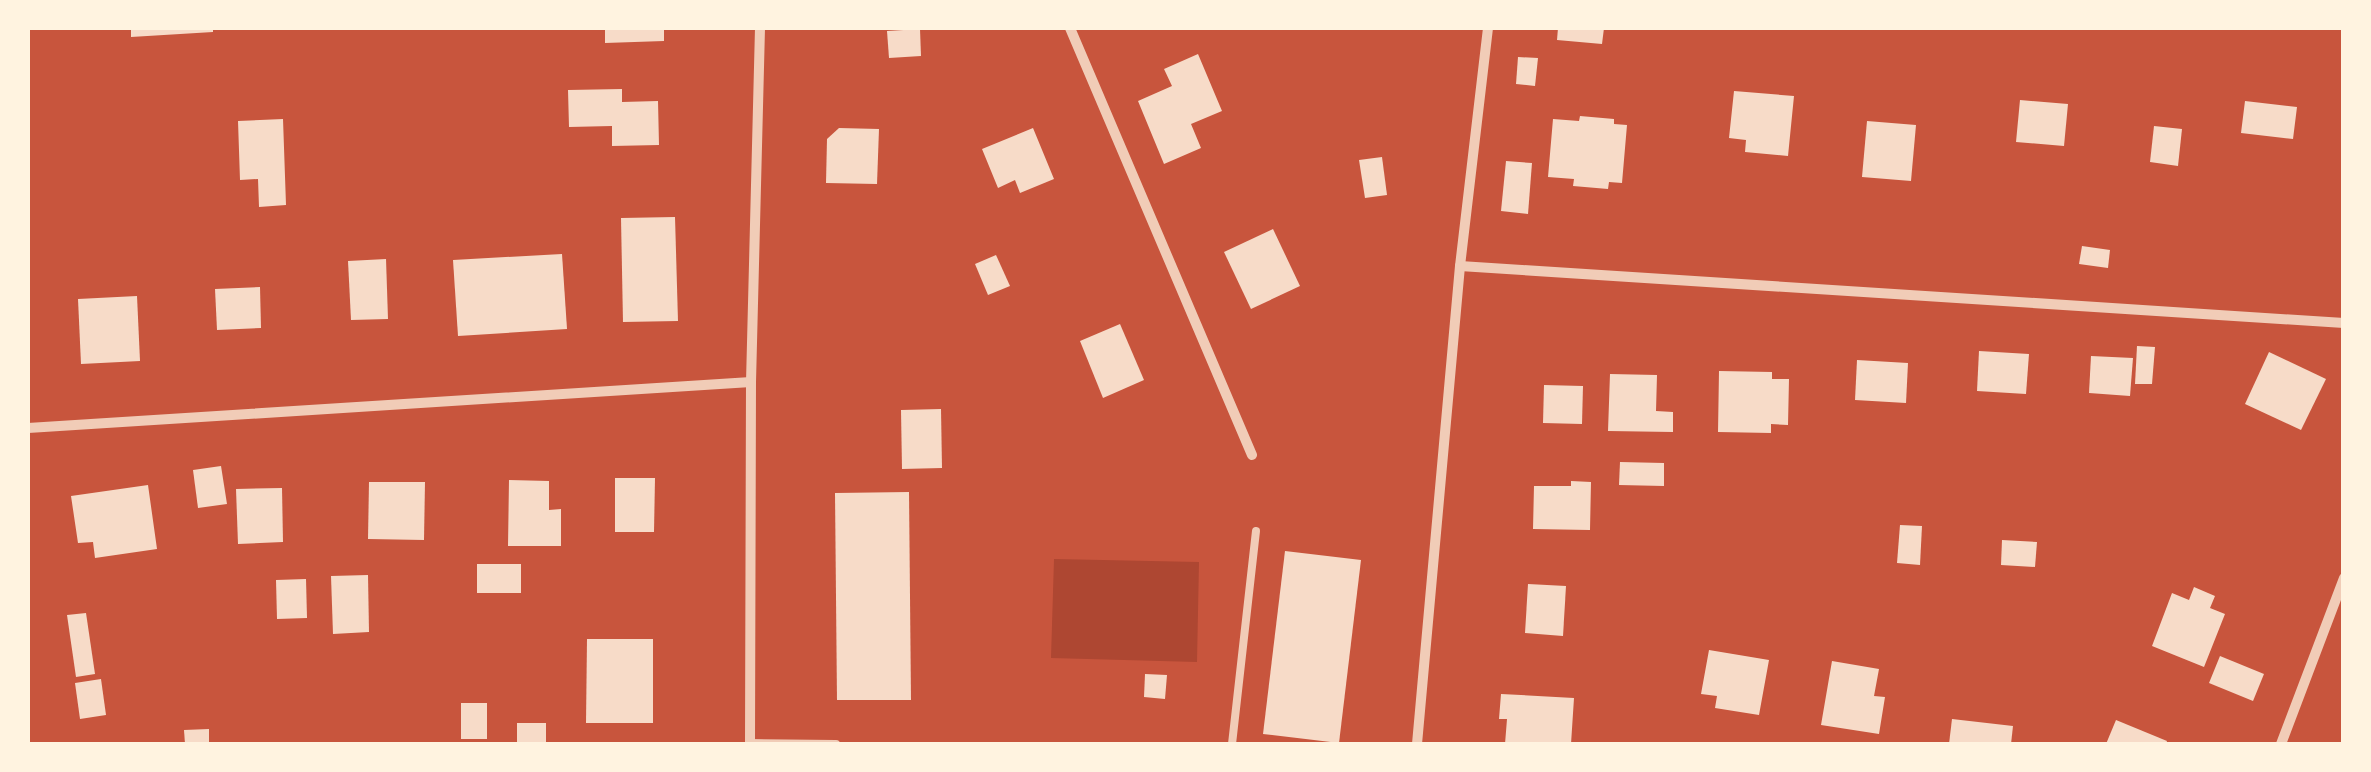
<svg xmlns="http://www.w3.org/2000/svg" width="2371" height="772" font-family="'Libre Baskerville',serif">
<rect width="100%" height="100%" fill="#c8553d"/>
<polygon fill="#ae4732" points="1054,559 1199,562 1197,662 1051,658"/>
<g fill="#f7dbc8">
<polygon points="131,28 213,28 213,32 131,37"/>
<polygon points="605,28 664,28 664,41 605,43"/>
<polygon points="1558,28 1604,28 1602,44 1557,40"/>
<polygon points="920,29 921,56 889,58 887,31"/>
<polygon points="1198,54 1222,111 1191,124 1201,148 1164,164 1138,101 1172,86 1164,69"/>
<polygon points="1518,57 1538,58 1535,86 1516,84"/>
<polygon points="622,89 622,102 658,101 659,145 612,146 612,126 569,127 568,90"/>
<polygon points="1734,91 1794,96 1788,156 1745,152 1746,140 1729,138"/>
<polygon points="2020,100 2068,104 2064,146 2016,142"/>
<polygon points="2245,101 2297,107 2293,139 2241,133"/>
<polygon points="1580,116 1614,119 1614,124 1627,125 1622,183 1609,182 1608,189 1573,186 1574,179 1548,177 1553,119 1579,121"/>
<polygon points="283,119 286,205 259,207 258,179 240,180 238,121"/>
<polygon points="1867,121 1916,125 1911,181 1862,177"/>
<polygon points="2154,126 2182,129 2178,166 2150,162"/>
<polygon points="839,128 879,129 877,184 826,183 827,139"/>
<polygon points="1033,128 1054,179 1020,193 1015,180 998,188 982,149"/>
<polygon points="1382,157 1387,195 1365,198 1359,160"/>
<polygon points="1506,161 1532,163 1528,214 1501,211"/>
<polygon points="675,217 678,321 623,322 621,218"/>
<polygon points="1273,229 1300,286 1251,309 1224,252"/>
<polygon points="2082,246 2110,250 2108,268 2079,264"/>
<polygon points="562,254 567,329 458,336 453,260"/>
<polygon points="996,255 1010,286 988,295 975,264"/>
<polygon points="386,259 388,319 351,320 348,261"/>
<polygon points="260,287 261,328 217,330 215,289"/>
<polygon points="137,296 140,361 81,364 78,299"/>
<polygon points="1120,324 1144,380 1103,398 1080,341"/>
<polygon points="2137,346 2155,347 2152,384 2135,384"/>
<polygon points="1979,351 2029,354 2026,394 1977,391"/>
<polygon points="2269,352 2326,379 2301,430 2245,404"/>
<polygon points="2091,356 2133,358 2130,396 2089,393"/>
<polygon points="1857,360 1908,363 1906,403 1855,400"/>
<polygon points="1719,371 1772,372 1772,379 1789,379 1788,425 1771,424 1771,433 1718,432"/>
<polygon points="1610,374 1657,375 1656,411 1673,412 1673,432 1608,431"/>
<polygon points="1544,385 1583,386 1582,424 1543,423"/>
<polygon points="941,409 942,468 902,469 901,410"/>
<polygon points="1620,462 1664,463 1664,486 1619,485"/>
<polygon points="221,466 227,504 198,508 193,470"/>
<polygon points="615,478 655,478 654,532 615,532"/>
<polygon points="509,480 549,481 549,510 561,509 561,546 508,546"/>
<polygon points="1571,481 1591,482 1590,530 1533,529 1534,486 1571,486"/>
<polygon points="369,482 425,482 424,540 368,539"/>
<polygon points="148,485 157,549 95,558 93,542 78,543 71,496"/>
<polygon points="282,488 283,542 238,544 236,489"/>
<polygon points="909,492 911,700 837,700 835,493"/>
<polygon points="1900,525 1922,526 1920,565 1897,563"/>
<polygon points="2002,540 2037,542 2035,567 2001,565"/>
<polygon points="1285,551 1361,560 1339,743 1263,734"/>
<rect x="477" y="564" width="44" height="29"/>
<polygon points="368,575 369,632 333,634 331,576"/>
<polygon points="306,579 307,618 277,619 276,580"/>
<polygon points="1528,584 1566,586 1563,636 1525,633"/>
<polygon points="2194,587 2215,596 2210,608 2225,614 2204,667 2152,646 2172,593 2189,600"/>
<polygon points="86,613 95,674 76,677 67,615"/>
<polygon points="587,639 653,639 653,723 586,723"/>
<polygon points="1709,650 1769,660 1759,715 1715,708 1717,696 1701,694"/>
<polygon points="2220,656 2264,674 2253,701 2209,683"/>
<polygon points="1832,661 1879,669 1874,696 1885,697 1879,734 1821,725"/>
<polygon points="1145,674 1167,675 1165,699 1144,697"/>
<polygon points="101,679 106,715 80,719 75,683"/>
<polygon points="1501,694 1574,698 1571,744 1505,744 1507,719 1499,719"/>
<rect x="461" y="703" width="26" height="36"/>
<polygon points="1952,719 2013,726 2011,744 1949,744"/>
<polygon points="2116,720 2167,741 2166,744 2106,744"/>
<rect x="517" y="723" width="29" height="21"/>
<polygon points="209,729 209,744 185,744 184,730"/>
</g>
<g fill="none" stroke-linecap="round" stroke-linejoin="round">
<g stroke="#f1ccb7" stroke-width="8">
<polyline points="750,743 836,744"/>
<polyline points="1232,744 1256,531"/>
</g>
<g stroke="#f1ccb7" stroke-width="10">
<polyline points="1070,28 1252,455"/>
<polyline points="1460,266 2344,323"/>
<polyline points="28,428 751,382"/>
<polyline points="750,744 751,382 760,28"/>
<polyline points="1417,744 1460,266 1488,28"/>
<polyline points="2281,744 2344,578"/>
</g>
</g>
<rect width="2371" height="772" fill="none" stroke="#fff3e0" stroke-width="60"/>
</svg>
